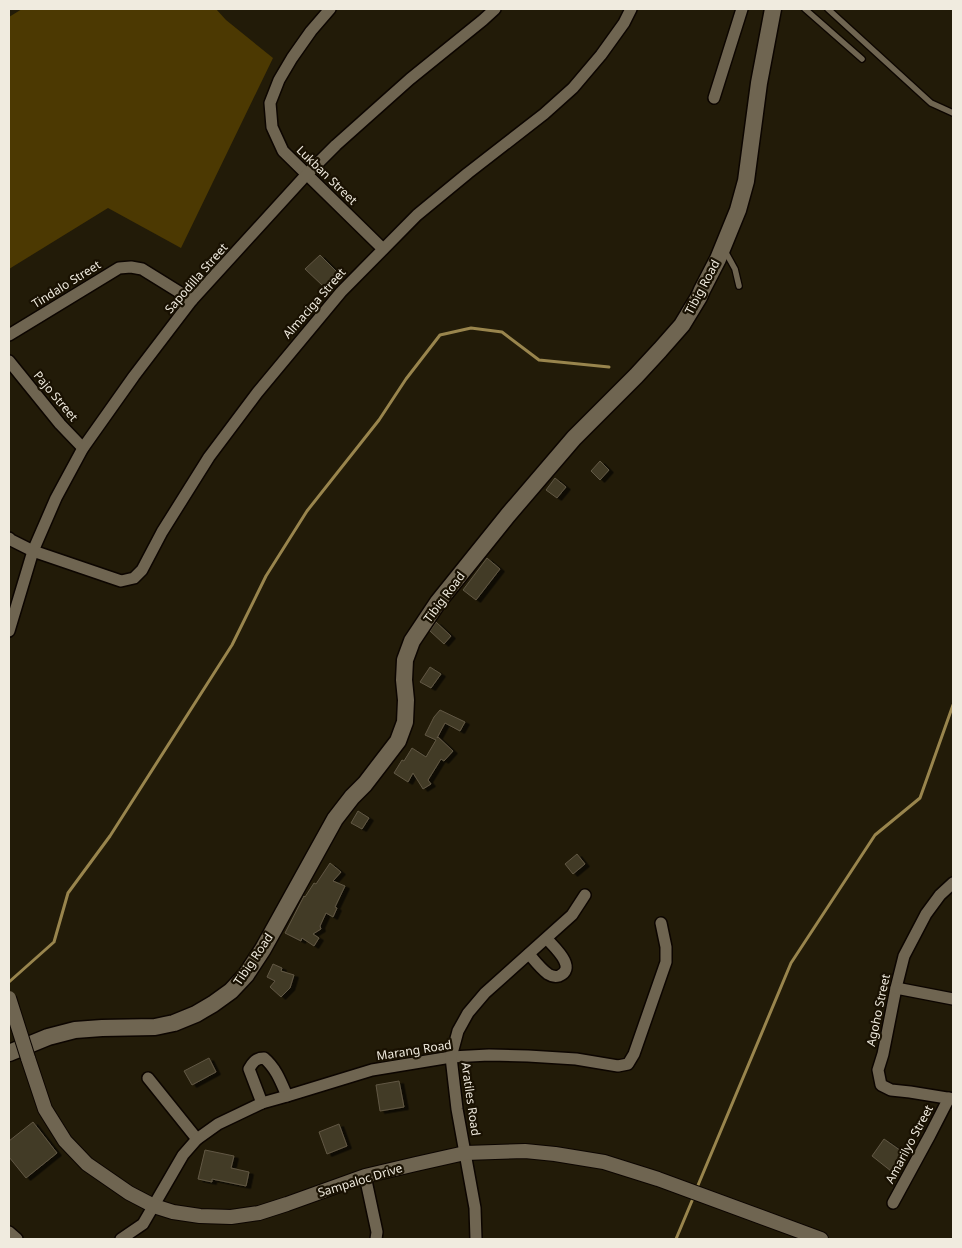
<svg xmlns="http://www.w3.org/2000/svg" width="962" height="1248" font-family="'Noto Sans',sans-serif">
<defs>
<filter id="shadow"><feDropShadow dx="4.5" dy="2.5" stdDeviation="0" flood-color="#0009"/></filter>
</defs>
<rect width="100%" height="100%" fill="#221b08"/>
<polygon fill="#4c3902" points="22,9 216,9 226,20 273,58 181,248 108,208 9,269 9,17"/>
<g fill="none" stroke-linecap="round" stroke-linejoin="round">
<g stroke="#99854d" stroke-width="3">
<polyline points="9,982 54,942 68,893 110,836 232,645 266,576 307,511 379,420 406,379 440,335 471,328 502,332 539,360 609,367"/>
<polyline points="696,1190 791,963 875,835 920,798 953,705"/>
<polyline points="676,1239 694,1196"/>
</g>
</g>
<g fill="#433a27" stroke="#615844" filter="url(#shadow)">
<polygon points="320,255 337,272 323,286 305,269"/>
<polygon points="600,461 609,470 600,480 591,471"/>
<polygon points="555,478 566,487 557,498 546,490"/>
<polygon points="487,558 500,569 476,600 463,590"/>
<polygon points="436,622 451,636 444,644 430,631"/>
<polygon points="430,667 441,674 431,688 420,682"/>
<polygon points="440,710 465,722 460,731 445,723 437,738 438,737 453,751 444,761 441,759 428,780 431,784 423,789 413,773 408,782 394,773 402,760 404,761 412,748 426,757 436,740 425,735 434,717"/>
<polygon points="358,811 369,818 362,829 351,823"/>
<polygon points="577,854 585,864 573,874 565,864"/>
<polygon points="330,863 341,872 333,881 345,886 335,907 337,908 333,917 326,913 320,926 321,929 313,934 319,938 314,946 302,938 301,941 285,933 304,896 305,897 314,883 316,884"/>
<polygon points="273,964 282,968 281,971 294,975 290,988 281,997 270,987 275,981 267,977"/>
<polygon points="209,1058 216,1072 192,1085 184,1071"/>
<polygon points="399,1081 404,1107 380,1111 376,1085"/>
<polygon points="33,1122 57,1153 26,1178 9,1157 9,1141"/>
<polygon points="339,1124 347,1146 327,1154 319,1132"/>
<polygon points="884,1139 904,1153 891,1171 872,1156"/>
<polygon points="205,1150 234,1156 231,1168 249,1172 246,1186 212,1179 212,1182 198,1179"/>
</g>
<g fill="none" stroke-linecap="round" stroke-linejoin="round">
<defs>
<g id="service">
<polyline points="805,9 862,59"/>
<polyline points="828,9 931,103 953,113"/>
<polyline points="725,251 735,269 739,286"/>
</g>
<g id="minor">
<polyline points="330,9 311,31 292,58 279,80 270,103 272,127 283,151 383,249"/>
<polyline points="714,98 742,9"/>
<polyline points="9,335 119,268 131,267 142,269 192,300"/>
<polyline points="9,361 60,424 83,448"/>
<polyline points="9,538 11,540 33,551 121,581 134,578 142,570 162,532 209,457 257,393 341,292 417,215 468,173 544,114 573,88 601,55 624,23 631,9"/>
<polyline points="9,631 33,551 56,498 83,448 134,376 192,300 307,174 336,145 410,79 483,20 495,9"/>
<polyline points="953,883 940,895 926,914 904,956 896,988 883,1054 878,1070 881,1085 891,1090 910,1092 953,1099"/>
<path d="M529 954C534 960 541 969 548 974 551 976 555 977 559 976 578 968 554 947 547 939"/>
<polyline points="896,988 953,999"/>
<polyline points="148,1078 197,1139"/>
<path d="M262 1103 249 1069C253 1062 256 1058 264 1058 276 1068 281 1082 287 1096"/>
<polyline points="365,1176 377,1232 376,1239"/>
<polyline points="893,1203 930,1135 949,1098"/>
<polyline points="9,1232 17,1239"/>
<polyline points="121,1239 143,1224 183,1155 197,1139 218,1124 262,1103 287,1096 372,1070 451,1057 489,1055 528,1056 576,1059 618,1066 628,1064 634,1054 666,962 666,947 661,923"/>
<polyline points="476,1239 475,1208 457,1109 451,1057 458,1031 468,1013 485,993 572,915 585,895"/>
</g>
<polyline id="tertiary" points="28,1058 45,1109 65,1141 87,1164 129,1193 154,1206 173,1212 200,1216 231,1217 259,1213 287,1204 365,1176 416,1164 465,1153 525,1151 555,1154 604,1162 658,1179 821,1239"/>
<polyline id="secondary" points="9,1053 48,1037 75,1030 102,1028 155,1027 174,1023 196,1014 213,1004 231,991 246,975 263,949 335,819 352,797 365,784 398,741 405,722 406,700 404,680 405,660 412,641 438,602 508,515 574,438 636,376 660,350 682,325 699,297 702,290 718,259 738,210 746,181 759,83 773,9"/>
</defs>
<use href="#service" stroke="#0c0500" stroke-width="8"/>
<use href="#minor" stroke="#0c0500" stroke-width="14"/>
<use href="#tertiary" stroke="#0c0500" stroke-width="16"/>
<use href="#secondary" stroke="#0c0500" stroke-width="19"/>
<use href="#service" stroke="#6f6551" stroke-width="5.5"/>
<use href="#minor" stroke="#6f6551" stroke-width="11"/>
<use href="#tertiary" stroke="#6f6551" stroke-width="14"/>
<use href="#secondary" stroke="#6f6551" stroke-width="16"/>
<defs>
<polyline id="tertiary-bridge" points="9,998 28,1058"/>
</defs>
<use href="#tertiary-bridge" stroke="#0c0500" stroke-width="16" stroke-linecap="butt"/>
<use href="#tertiary-bridge" stroke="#6f6551" stroke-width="14"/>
</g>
<g text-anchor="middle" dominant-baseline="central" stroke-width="4.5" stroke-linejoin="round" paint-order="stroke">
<g font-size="12" fill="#f0ebdf" stroke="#191102">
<text transform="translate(327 175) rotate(44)">Lukban Street</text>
<text transform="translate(196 278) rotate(-49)">Sapodilla Street</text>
<text transform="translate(66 284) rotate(-32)">Tindalo Street</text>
<text transform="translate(702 287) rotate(-62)">Tibig Road</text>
<text transform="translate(314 303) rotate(-49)">Almaciga Street</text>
<text transform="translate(56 396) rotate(50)">Pajo Street</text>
<text transform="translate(444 597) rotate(-53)">Tibig Road</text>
<text transform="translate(253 959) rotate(-56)">Tibig Road</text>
<text transform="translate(878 1010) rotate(-78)">Agoho Street</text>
<text transform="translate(414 1050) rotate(-9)">Marang Road</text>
<text transform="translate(471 1099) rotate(82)">Aratiles Road</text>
<text transform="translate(909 1144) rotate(-62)">Amarilyo Street</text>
<text transform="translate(360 1180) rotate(-17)">Sampaloc Drive</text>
</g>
</g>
<rect width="962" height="1248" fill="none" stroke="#f0ebdf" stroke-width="20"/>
</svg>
